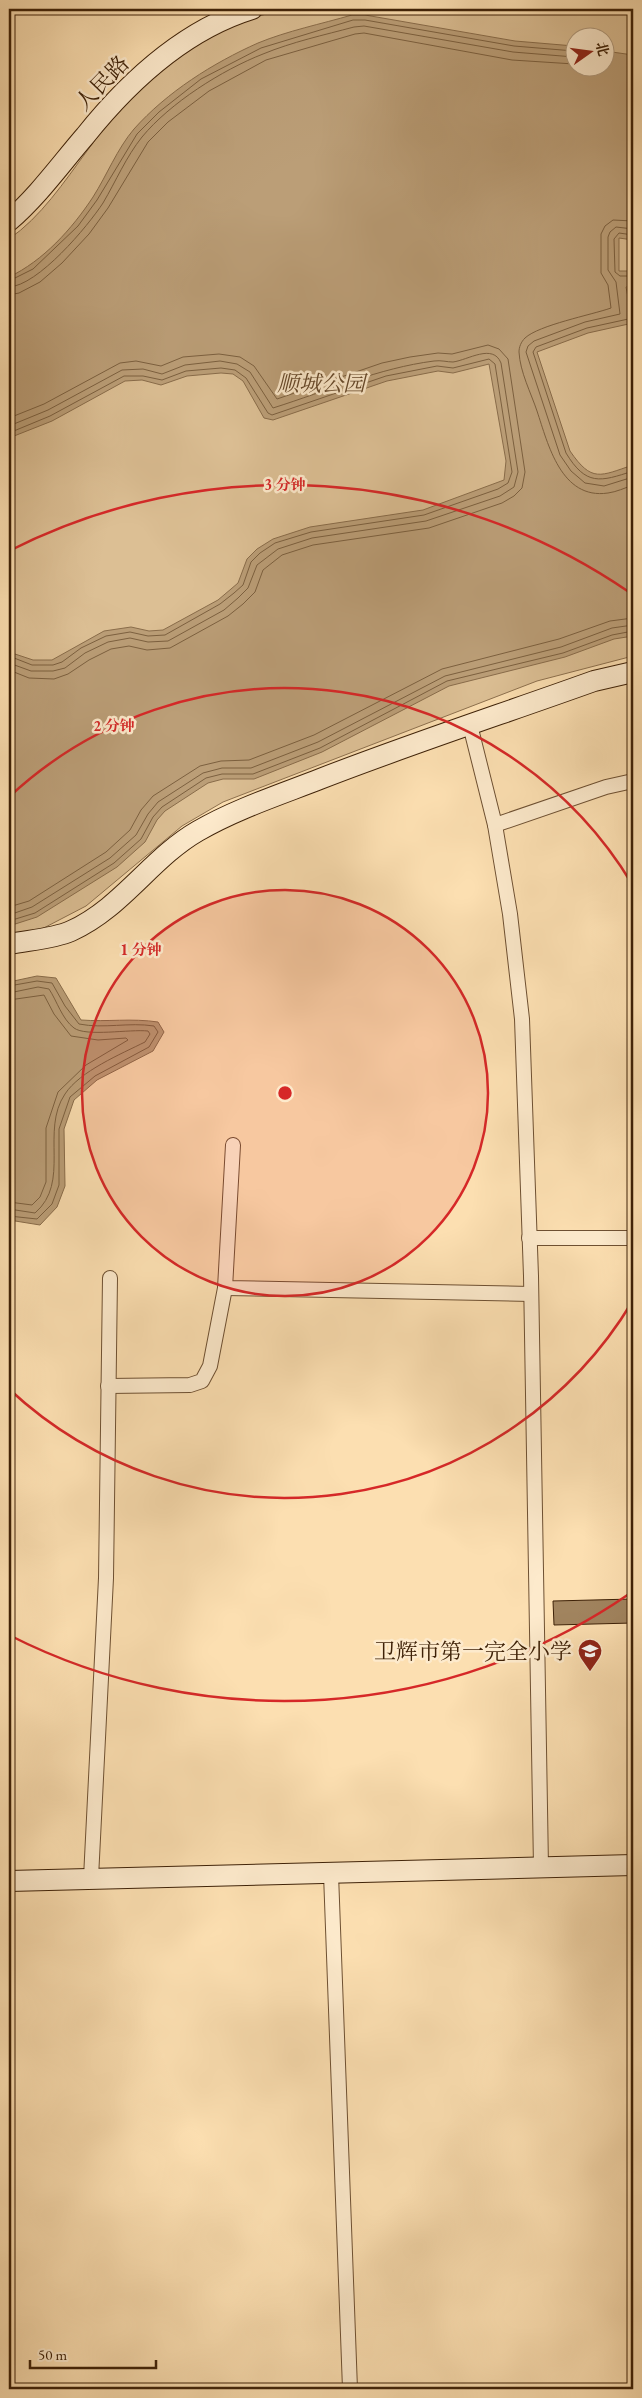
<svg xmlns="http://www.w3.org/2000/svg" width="642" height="2398" font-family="'EB Garamond','Noto Serif SC',serif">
<rect width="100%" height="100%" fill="#fcdfb1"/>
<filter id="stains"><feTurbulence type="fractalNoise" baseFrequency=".004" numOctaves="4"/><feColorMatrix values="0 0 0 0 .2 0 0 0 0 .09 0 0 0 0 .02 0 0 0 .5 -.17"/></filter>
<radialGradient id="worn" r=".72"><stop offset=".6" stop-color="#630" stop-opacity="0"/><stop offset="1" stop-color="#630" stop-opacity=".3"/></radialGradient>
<path fill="#dcbf94" stroke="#8d704e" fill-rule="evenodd" d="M282 9H633V656L537 681 223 802 182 826 86 906 38 931 9 936V239C41 217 64 182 87 151 98 136 109 120 121 106 165 56 219 27 282 9ZM574 38H604V68H574Z"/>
<g fill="#bb9e77" stroke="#896c4a">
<path d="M352 15H365L515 41 574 46V68H604L605 51 633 55V240L619 238V271H633V286L626 287 633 323 588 333 537 352 570 451C592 483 600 476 633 465V636L614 639 565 657 449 686 322 752 254 779H223L208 783 165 811 157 820 145 842 117 867 37 917 9 926V652L33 660H52L104 631 131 627 149 631 163 630 218 600 231 589 238 583 247 559 257 549 273 539 310 527 423 510 504 480 506 461 489 364 453 373 438 371 387 381 273 420 264 418 243 381 233 374 221 373 187 376 161 385 142 380 125 381 52 421 9 438V277C43 261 72 229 93 197 107 175 117 149 134 129 167 92 213 63 258 43 287 31 321 24 352 15Z"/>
<path d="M37 976 56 978 81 1020C107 1022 132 1018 158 1022L164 1032 153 1051 97 1080 74 1100 64 1129 65 1186 57 1207 40 1225 9 1220V982Z"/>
</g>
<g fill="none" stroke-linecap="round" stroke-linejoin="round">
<g stroke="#7c603f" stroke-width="1">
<path d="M633 221 613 220 605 226 601 234V273L608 285 611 308C591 315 539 325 525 338 521 342 519 347 519 352 520 372 531 393 537 411 548 444 561 500 608 493 616 492 625 488 633 485"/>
<polyline points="633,229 616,227 610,232 608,237 608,270 616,282 620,314 585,322 534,341 528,346 526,352 560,455 571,471 585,483 604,486 633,477"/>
<polyline points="633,235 619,233 614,239 615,272 620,276 633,276"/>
<polyline points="9,281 33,269 78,226 97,200 137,134 159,112 201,79 261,48 353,20 365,20 514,46 574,51"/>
<path d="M9 287C38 286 88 226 103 203 116 181 126 157 142 137 170 103 222 70 263 54 292 42 324 35 354 27L364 26 513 52 574 57"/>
<polyline points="9,295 19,293 40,282 62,263 89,234 108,208 148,142 168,122 209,91 266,60 355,34 364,33 512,60 574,64"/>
<path d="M633 318 587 328 536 347 533 352 566 453C586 486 600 482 633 471"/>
<polyline points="9,418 44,404 120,363 136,361 161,366 183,357 219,354 240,357 254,366 277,399 382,363 410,357 438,353 452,354 488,345 499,349 508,359 525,472 522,488 514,496 502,503 429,528 313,545 282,555 263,570 255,592 243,604 228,616 170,648 147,650 129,646 111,649 89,660 68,674 54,679 29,678 9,670"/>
<path d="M9 426 48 410 122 370 143 369 162 374 185 365 220 361 237 364 250 372 273 408C327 391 379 368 434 361 441 360 447 362 453 362 468 360 493 343 501 363L518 472 514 487 500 496 426 521 312 538 278 549 257 565 248 588 238 598 224 610 168 641 148 642 130 638 108 642 85 653 65 668 53 671H31L9 663"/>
<polyline points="9,433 50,416 124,376 143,376 162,380 186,371 221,368 235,370 246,378 268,413 272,415 386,376 437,366 453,368 489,359 495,364 512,472 508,483 498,489 424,515 311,532 275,543 260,553 251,562 243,585 234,593 220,604 165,635 148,636 130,632 106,636 81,648 62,662 53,665 32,665 9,656"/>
<polyline points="9,907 29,901 106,852 130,830 141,810 153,796 200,766 221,761 249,760 314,735 442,669 559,639 610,621 633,618"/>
<polyline points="9,915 32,907 110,858 136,835 148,814 158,802 203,773 222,768 251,768 318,742 445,676 561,647 612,628 633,625"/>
<polyline points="9,921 35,913 114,863 141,839 153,817 162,807 206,778 222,774 253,774 320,748 447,681 563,653 612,635 633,631"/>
<path d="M9 986 37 981 52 983 65 1006 79 1024C104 1029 129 1022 154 1026L158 1032 149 1047 95 1076 70 1097 59 1129V1185L52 1204 37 1219 9 1216"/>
<path d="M9 993 38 987 49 989C57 1001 62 1019 74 1028 86 1037 130 1029 148 1031L150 1034 145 1042C121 1054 80 1071 65 1094 40 1131 71 1182 35 1213L9 1209"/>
<polyline points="9,1000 44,995 54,1014 71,1036 98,1040 126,1038 128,1040 86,1065 58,1092 46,1128 46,1182 40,1197 32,1205 9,1202"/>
</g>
</g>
<polygon fill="#a1845f" stroke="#3e2107" points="633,1599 633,1623 554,1625 553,1601"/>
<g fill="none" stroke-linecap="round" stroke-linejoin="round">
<defs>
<g id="street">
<polyline points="470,725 495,825 510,914 522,1019 531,1276 541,1867"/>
<polyline points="495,825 606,787 633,781"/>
<polyline points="233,1145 225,1288 531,1294"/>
<polyline points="529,1238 633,1238"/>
<polyline points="108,1386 190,1385 202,1381 210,1366 225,1288"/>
<polyline points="331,1874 350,2389"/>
<polyline points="91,1878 106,1578 110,1278"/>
</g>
<g id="secondary">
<path d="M9 221C38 196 60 165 85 136 129 81 184 30 252 9"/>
<path d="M9 944C29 940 53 939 71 931 122 908 151 858 198 831 236 809 279 795 320 779 410 744 502 714 594 681L633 672"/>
<polyline points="9,1881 633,1865"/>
</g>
</defs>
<use href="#street" stroke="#6e5032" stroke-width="16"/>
<use href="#secondary" stroke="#3e2107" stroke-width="22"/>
<use href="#street" stroke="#fdeacc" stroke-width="14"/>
<use href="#secondary" stroke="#fdeacc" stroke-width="20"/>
</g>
<circle cx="285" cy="1093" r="203" fill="#d62828" fill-opacity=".12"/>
<g fill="none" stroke="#d62828" stroke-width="2.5">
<circle cx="285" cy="1093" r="203"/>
<path d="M632 1302A405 405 0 0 1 9 1389M9 797A405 405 0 0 1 632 884"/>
<path d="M629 1594A608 608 0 0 1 9 1635M9 551A608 608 0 0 1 629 592"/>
</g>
<defs>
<symbol id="school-pin" viewBox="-11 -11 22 30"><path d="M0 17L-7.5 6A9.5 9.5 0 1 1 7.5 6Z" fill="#8f2418" stroke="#fdeacc"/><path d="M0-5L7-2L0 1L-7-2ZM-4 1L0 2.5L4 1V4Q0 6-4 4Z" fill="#fff"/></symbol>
</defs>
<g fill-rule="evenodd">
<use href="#school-pin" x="576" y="1637" width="28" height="38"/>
</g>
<g text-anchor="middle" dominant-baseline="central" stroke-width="5" stroke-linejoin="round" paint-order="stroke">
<g font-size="22" fill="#3e2107" stroke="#fdeacc">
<text transform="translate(102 83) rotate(-46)">人民路</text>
</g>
<g font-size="22" font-style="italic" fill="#66482a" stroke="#fdeacc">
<text x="321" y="383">顺城公园</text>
</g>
<g font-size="22" fill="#3e2107" stroke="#fdeacc" text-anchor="end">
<text x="572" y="1651">卫辉市第一完全小学</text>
</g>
</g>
<circle cx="285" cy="1093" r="8" fill="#d62828" stroke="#fdeacc" stroke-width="2.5"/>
<g font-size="15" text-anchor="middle" font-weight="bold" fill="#d62828" stroke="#fdeacc" stroke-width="5" stroke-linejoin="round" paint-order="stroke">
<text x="285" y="490">3 分钟</text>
<text x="114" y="731">2 分钟</text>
<text x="141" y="955">1 分钟</text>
</g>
<rect width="642" height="2398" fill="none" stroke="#fcdfb1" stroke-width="30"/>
<rect x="10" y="10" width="622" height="2378" fill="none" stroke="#3e2107" stroke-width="2.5"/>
<rect x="15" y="15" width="612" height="2368" fill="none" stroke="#3e2107"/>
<g transform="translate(590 52) rotate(76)"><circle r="24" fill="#fdeacc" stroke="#b19a7d"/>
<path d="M0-4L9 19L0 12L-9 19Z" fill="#8f2418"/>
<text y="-8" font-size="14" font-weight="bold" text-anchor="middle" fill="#3e2107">北</text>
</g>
<path d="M30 2360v8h126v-8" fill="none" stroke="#3e2107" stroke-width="2.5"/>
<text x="38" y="2360" font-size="15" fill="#3e2107" stroke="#fdeacc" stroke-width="4" paint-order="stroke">50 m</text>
<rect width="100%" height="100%" filter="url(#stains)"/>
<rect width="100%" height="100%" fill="url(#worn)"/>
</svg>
